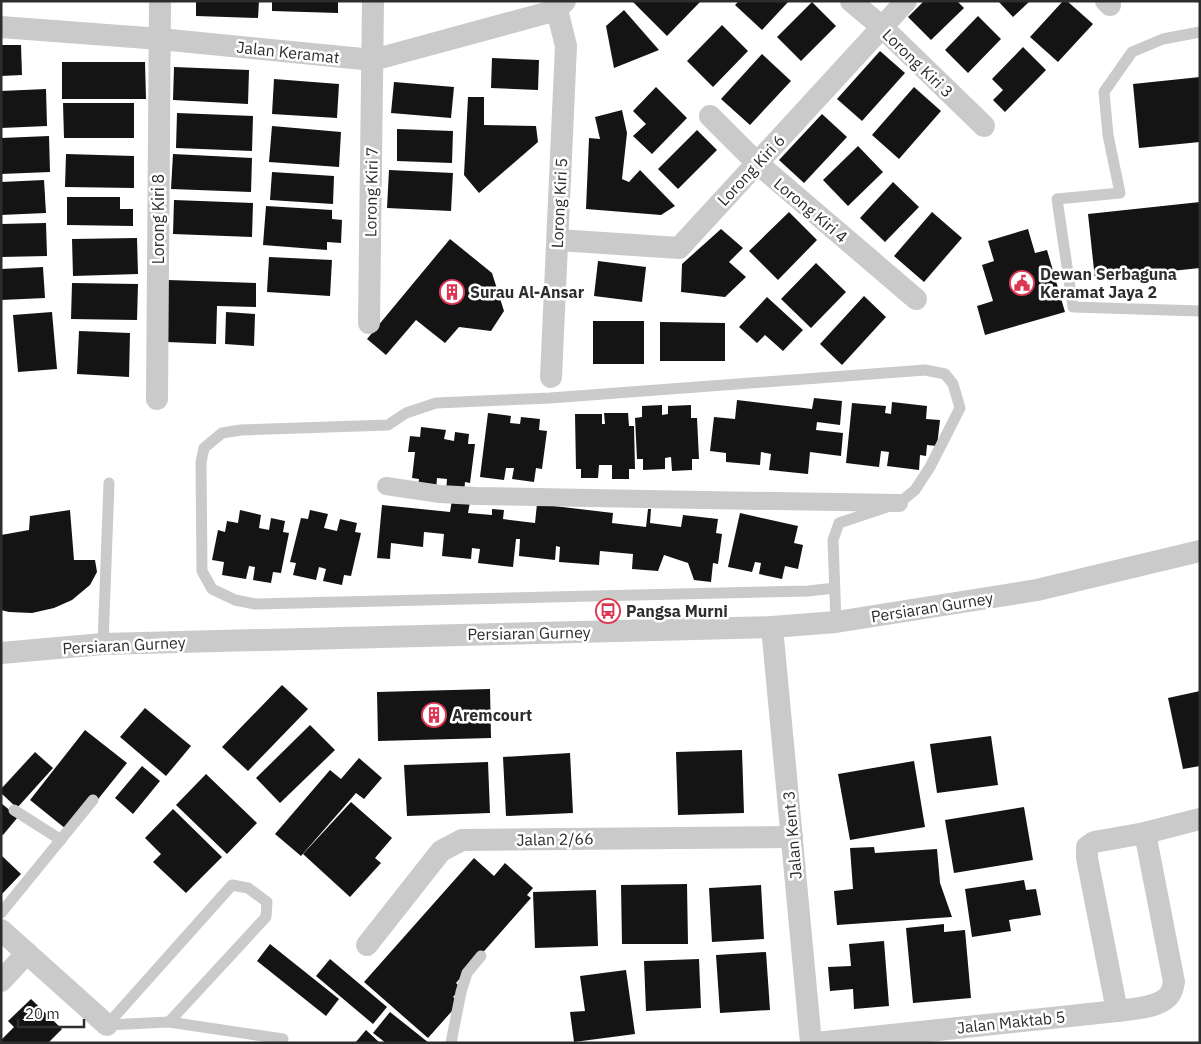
<svg xmlns="http://www.w3.org/2000/svg" width="1201" height="1044" font-family="'IBM Plex Sans',sans-serif">
<rect width="100%" height="100%" fill="#fff"/>
<g fill="#141414">
<polygon points="196,1 259,1 258,18 196,16"/>
<polygon points="272,1 338,1 338,13 272,11"/>
<polygon points="632,1 698,1 700,2 667,36"/>
<polygon points="739,1 789,1 762,30 735,5"/>
<polygon points="924,1 957,1 964,8 931,40 908,17"/>
<polygon points="998,1 1030,1 1013,17"/>
<polygon points="1063,1 1067,1 1093,24 1058,62 1030,37"/>
<polygon points="812,2 836,26 801,61 777,37"/>
<polygon points="624,10 659,50 614,68 606,26"/>
<polygon points="978,16 1001,39 968,73 945,50"/>
<polygon points="722,25 748,51 713,87 687,61"/>
<polygon points="1,45 21,45 22,75 1,76"/>
<polygon points="1023,47 1046,70 1005,112 993,100 1003,90 992,79"/>
<polygon points="880,51 905,73 862,121 837,99"/>
<polygon points="762,54 791,81 750,125 721,99"/>
<polygon points="492,58 539,60 538,90 491,88"/>
<polygon points="62,62 145,62 146,99 62,99"/>
<polygon points="174,67 249,70 248,104 173,100"/>
<polygon points="1200,77 1200,142 1139,148 1133,84"/>
<polygon points="274,79 339,84 337,118 272,114"/>
<polygon points="394,82 454,87 451,118 391,113"/>
<polygon points="656,87 687,118 652,154 633,136 646,124 633,111"/>
<polygon points="914,87 941,111 899,159 872,135"/>
<polygon points="46,89 47,126 1,128 1,91"/>
<polygon points="468,97 484,97 484,125 536,126 538,142 479,193 464,175"/>
<polygon points="63,103 134,103 134,138 64,138"/>
<polygon points="622,110 627,133 622,179 629,182 640,170 675,206 661,215 586,209 589,138 600,139 595,117"/>
<polygon points="177,113 253,116 252,151 176,148"/>
<polygon points="822,114 847,137 804,183 779,160"/>
<polygon points="272,126 341,132 339,167 269,162"/>
<polygon points="397,129 453,131 452,163 397,161"/>
<polygon points="697,130 717,150 678,189 658,169"/>
<polygon points="49,136 50,172 1,174 1,138"/>
<polygon points="858,146 883,172 848,206 823,180"/>
<polygon points="66,154 134,156 134,188 65,187"/>
<polygon points="173,154 252,158 251,192 171,189"/>
<polygon points="389,170 453,173 451,211 387,208"/>
<polygon points="272,172 334,176 333,204 270,200"/>
<polygon points="44,180 46,213 1,215 1,182"/>
<polygon points="893,182 919,207 885,242 860,218"/>
<polygon points="67,197 120,197 120,209 133,209 133,226 67,225"/>
<polygon points="174,200 253,203 252,237 173,234"/>
<polygon points="1200,202 1200,268 1095,279 1088,214"/>
<polygon points="266,206 332,210 332,219 342,220 341,243 327,242 327,250 263,245"/>
<polygon points="789,212 817,240 778,280 749,251"/>
<polygon points="932,212 962,238 924,282 894,256"/>
<polygon points="46,223 47,256 1,257 1,224"/>
<polygon points="721,229 743,248 729,262 746,277 725,297 681,292 682,264"/>
<polygon points="1028,229 1035,253 1047,250 1065,312 985,335 977,306 993,301 982,265 994,261 988,241"/>
<polygon points="137,238 138,274 73,276 72,239"/>
<polygon points="450,239 492,273 504,311 491,331 459,327 445,343 416,320 386,355 367,339"/>
<polygon points="269,257 332,260 330,296 267,292"/>
<polygon points="598,261 646,267 642,302 594,296"/>
<polygon points="816,263 846,292 811,328 781,299"/>
<polygon points="43,267 45,298 1,300 1,269"/>
<polygon points="168,280 256,283 256,307 217,306 216,344 167,342"/>
<polygon points="72,283 138,284 137,320 71,319"/>
<polygon points="864,296 886,317 842,365 820,344"/>
<polygon points="767,297 803,330 783,351 765,335 757,343 739,327"/>
<polygon points="52,312 57,369 18,372 13,315"/>
<polygon points="226,312 255,314 254,346 225,344"/>
<rect x="593" y="321" width="51" height="43"/>
<polygon points="660,322 725,323 725,361 660,361"/>
<polygon points="79,331 130,333 129,377 77,374"/>
<polygon points="814,398 842,401 840,425 817,422 816,430 843,433 841,456 810,452 808,474 769,470 771,454 761,452 760,465 726,462 726,453 710,451 714,417 735,419 737,400 812,409"/>
<polygon points="892,402 927,406 926,419 940,420 937,446 927,445 926,456 920,455 919,470 887,466 889,452 881,451 879,467 846,463 852,403 886,406 885,413 891,414"/>
<polygon points="662,405 662,415 668,414 668,406 691,405 691,418 697,418 699,459 692,459 692,470 672,471 671,457 665,458 665,469 643,470 643,459 637,459 635,418 642,417 642,406"/>
<polygon points="488,413 511,416 510,423 520,424 521,417 540,419 539,430 547,431 542,469 536,468 534,482 512,479 514,468 506,468 504,480 480,477"/>
<polygon points="604,413 628,413 629,426 634,426 635,469 629,469 629,479 612,479 612,465 599,465 598,478 581,478 581,469 576,469 575,414 602,414 602,424 605,424"/>
<polygon points="421,427 446,430 444,439 454,441 455,432 469,434 468,444 475,444 470,483 465,482 464,494 446,492 447,479 437,478 436,490 418,488 419,479 412,478 415,452 408,452 410,436 420,437"/>
<polygon points="452,500 470,502 468,513 492,515 492,509 504,510 503,519 535,523 537,504 613,513 612,523 646,527 648,509 651,509 650,523 681,527 683,515 718,519 716,533 722,534 718,564 713,563 711,582 694,580 688,563 664,555 658,571 632,569 633,554 600,551 599,565 559,562 560,547 556,546 555,560 519,556 520,539 516,539 513,567 478,563 480,549 472,548 471,559 442,556 444,534 424,532 423,547 391,543 390,559 377,558 382,505 450,512"/>
<polygon points="70,510 74,560 95,560 97,572 90,585 72,600 54,608 32,613 9,612 1,610 1,535 29,530 30,516"/>
<polygon points="240,510 261,515 259,528 269,530 271,518 285,521 283,532 289,533 281,573 273,572 271,583 253,580 255,567 249,566 246,579 222,575 224,562 212,560 218,530 225,532 227,521 238,523"/>
<polygon points="310,510 328,514 324,528 337,531 340,519 357,523 355,532 361,533 351,576 344,575 342,585 323,581 326,569 319,567 316,580 293,575 296,563 290,562 301,518 308,519"/>
<polygon points="740,513 798,526 794,543 803,545 798,569 785,566 782,579 759,574 761,563 755,562 752,572 728,567"/>
<polygon points="282,685 308,709 248,771 222,747"/>
<polygon points="490,689 491,738 378,741 377,692"/>
<polygon points="1200,691 1200,766 1183,769 1168,698"/>
<polygon points="145,708 191,746 166,776 120,737"/>
<polygon points="310,725 335,750 280,803 256,778"/>
<polygon points="85,730 127,763 71,833 30,800"/>
<polygon points="991,736 998,785 937,793 930,744"/>
<polygon points="742,750 744,813 678,815 676,752"/>
<polygon points="35,752 53,768 17,808 1,793 1,789"/>
<polygon points="570,753 573,813 506,816 503,757"/>
<polygon points="359,758 382,778 364,799 356,793 301,856 275,834 330,770 341,779"/>
<polygon points="914,761 925,827 850,840 838,774"/>
<polygon points="488,762 490,813 407,816 404,765"/>
<polygon points="142,766 160,781 133,814 115,798"/>
<polygon points="206,774 257,823 227,854 176,805"/>
<polygon points="351,802 392,838 375,858 381,863 350,897 303,854"/>
<polygon points="1,803 18,817 3,835 1,834"/>
<polygon points="1024,807 1033,860 954,873 945,820"/>
<polygon points="173,809 222,857 186,893 153,862 161,854 145,838"/>
<polygon points="874,847 875,853 937,849 940,883 952,917 837,925 834,891 853,889 850,848"/>
<polygon points="1,855 21,874 1,895"/>
<polygon points="474,858 494,876 505,863 533,888 527,895 531,898 456,983 461,988 453,997 460,1002 428,1038 364,982"/>
<polygon points="1024,880 1026,890 1036,889 1041,915 1009,920 1011,931 972,937 965,889"/>
<polygon points="687,884 688,944 622,944 621,885"/>
<polygon points="761,885 764,939 712,942 709,888"/>
<polygon points="596,890 598,946 535,948 533,892"/>
<polygon points="944,924 944,932 965,930 971,998 913,1003 906,928"/>
<polygon points="884,941 889,1006 854,1009 853,989 830,991 828,967 851,966 849,944"/>
<polygon points="270,944 339,999 326,1016 257,961"/>
<polygon points="766,952 770,1010 720,1013 716,955"/>
<polygon points="330,959 387,1007 373,1024 316,976"/>
<polygon points="699,959 701,1008 646,1011 644,961"/>
<polygon points="626,970 635,1034 574,1042 570,1012 585,1011 580,976"/>
<polygon points="31,999 62,1029 48,1043 1,1043 1,1040 14,1027 8,1021"/>
<polygon points="390,1012 429,1043 386,1043 373,1033"/>
<polygon points="366,1030 380,1043 355,1043"/>
</g>
<g fill="none" stroke-linecap="round" stroke-linejoin="round">
<g stroke="#cacaca" stroke-width="11">
<polyline points="1200,32 1163,39 1132,52 1104,92 1108,135 1120,193 1057,199 1073,307 1200,311"/>
<polyline points="835,588 808,591 255,604 235,600 212,589 202,571 201,462 204,448 222,433 241,430 388,425 406,413 436,403 550,398 925,370 945,374 953,384 960,408 930,467 915,490 899,503 839,523 833,540 836,622"/>
<polyline points="103,644 109,483"/>
<polyline points="14,810 61,840"/>
<polyline points="1,913 93,800"/>
<polyline points="107,1025 232,885 248,888 267,902 266,917 169,1022"/>
<polyline points="107,1025 169,1022 283,1039"/>
<polyline points="451,1043 461,992 467,973 481,956"/>
</g>
<path stroke="#cacaca" stroke-width="18" d="M386 486 440 494 476 496C617 498 758 502 899 503"/>
<g stroke="#cacaca" stroke-width="22">
<polyline points="851,1 882,27 984,126"/>
<polyline points="1106,1 1110,5"/>
<polyline points="1,27 160,39 373,60 557,10 565,1"/>
<polyline points="710,116 757,163 916,299"/>
<polyline points="558,240 679,248 906,1"/>
<polyline points="369,323 373,1"/>
<polyline points="551,377 566,46 557,10"/>
<polyline points="157,399 160,1"/>
<polyline points="772,627 811,1043"/>
<polyline points="1,653 103,644 772,627 836,622 1037,590 1200,551"/>
<polyline points="1,930 107,1025"/>
<polyline points="367,945 441,851 462,840 792,837"/>
<polyline points="1,981 27,953"/>
<polyline points="1117,1011 1087,858 1087,847 1094,842 1145,833 1200,819"/>
<path d="M816 1043 1117 1011C1133 1009 1166 1008 1172 990 1173 988 1173 985 1174 982L1145 833"/>
</g>
</g>
<defs>
<symbol id="civic-ring" viewBox="-11 -11 22 22"><circle r="9.5" fill="#fff" stroke="#dd3653" stroke-width="1.5"/><path d="M-.6-6.5H3V-4.5H.6V-3L4-1V1h2V6H-6V1h2V-1L-.6-3ZM-1.2 2.5V6h2.4V2.5Z" fill="#dd3653"/></symbol>
<symbol id="building-ring" viewBox="-11 -11 22 22"><circle r="9.5" fill="#fff" stroke="#dd3653" stroke-width="1.5"/><path d="M-4-6H4V6H1V3H-1V6H-4ZM-2.5-4.3h1.7v1.8h-1.7ZM.8-4.3h1.7v1.8H.8ZM-2.5-1h1.7V.8h-1.7ZM.8-1h1.7V.8H.8Z" fill="#dd3653"/></symbol>
<symbol id="bus-ring" viewBox="-11 -11 22 22"><circle r="9.5" fill="#fff" stroke="#dd3653" stroke-width="1.5"/><path d="M-5-6H5V4H4V6H2V4H-2V6H-4V4H-5ZM-3.5-4V0h7V-4ZM-3.5 1.2v1.5H-2V1.2ZM2 1.2v1.5H3.5V1.2Z" fill="#dd3653"/></symbol>
</defs>
<g fill-rule="evenodd">
<use href="#civic-ring" x="1008" y="269" width="28" height="28"/>
<use href="#building-ring" x="438" y="278" width="28" height="28"/>
<use href="#bus-ring" x="594" y="597" width="28" height="28"/>
<use href="#building-ring" x="420" y="701" width="28" height="28"/>
</g>
<g text-anchor="middle" dominant-baseline="central" stroke-width="5" stroke-linejoin="round" paint-order="stroke">
<g font-size="16" fill="#2d2d2d" stroke="#fff">
<text transform="translate(288 52) rotate(6)">Jalan Keramat</text>
<text transform="translate(918 63) rotate(44)">Lorong Kiri 3</text>
<text transform="translate(751 170) rotate(-47)">Lorong Kiri 6</text>
<text transform="translate(371 192) rotate(-89)">Lorong Kiri 7</text>
<text transform="translate(559 203) rotate(-87)">Lorong Kiri 5</text>
<text transform="translate(811 210) rotate(40)">Lorong Kiri 4</text>
<text transform="translate(158 219) rotate(-90)">Lorong Kiri 8</text>
<text transform="translate(932 607) rotate(-9)">Persiaran Gurney</text>
<text transform="translate(529 633) rotate(-1)">Persiaran Gurney</text>
<text transform="translate(124 645) rotate(-3)">Persiaran Gurney</text>
<text transform="translate(792 835) rotate(-95)">Jalan Kent 3</text>
<text transform="translate(555 839) rotate(-1)">Jalan 2/66</text>
<text transform="translate(1011 1022) rotate(-6)">Jalan Maktab 5</text>
</g>
<g font-size="16" font-weight="bold" fill="#2d2d2d" stroke="#fff" text-anchor="start">
<text x="1040" y="274">Dewan Serbaguna<tspan x="1040" dy="18">Keramat Jaya 2</tspan></text>
<text x="470" y="292">Surau Al-Ansar</text>
<text x="626" y="611">Pangsa Murni</text>
<text x="452" y="715">Aremcourt</text>
</g>
</g>
<rect width="1201" height="1044" fill="none" stroke="#2d2d2d" stroke-width="5"/>
<path d="M18 1019v8h66v-8" fill="none" stroke="#2d2d2d" stroke-width="2.5"/>
<text x="25" y="1019" font-size="15" fill="#2d2d2d" stroke="#ffffff" stroke-width="4" paint-order="stroke">20 m</text>
</svg>
